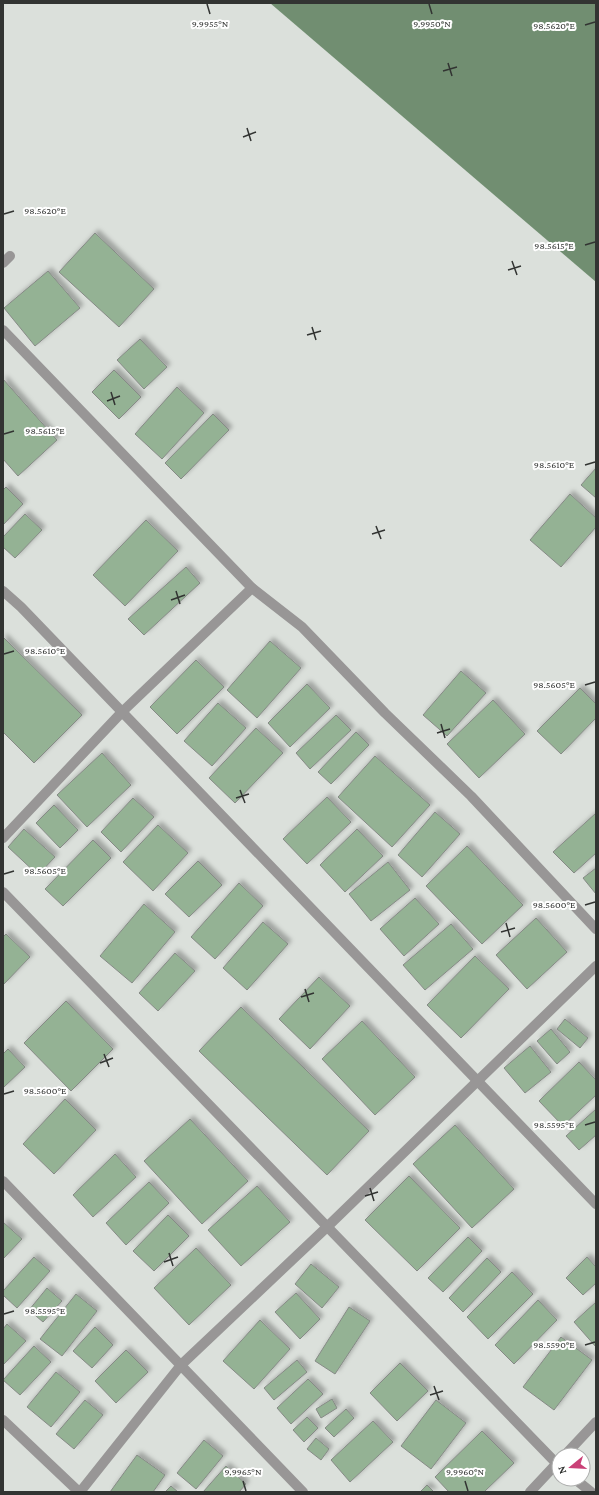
<svg xmlns="http://www.w3.org/2000/svg" width="599" height="1495" font-family="'Crimson Pro',serif">
<defs>
<filter id="shadow"><feDropShadow dx="3.5" dy="-3.5" stdDeviation="2" flood-color="#0004"/></filter>
</defs>
<rect width="100%" height="100%" fill="#dbe0db"/>
<polygon fill="#718e71" points="270,3 596,3 596,282"/>
<g fill="#94b294" stroke="#868a86" filter="url(#shadow)">
<polygon points="95,233 154,289 119,327 59,272"/>
<polygon points="48,271 80,308 35,346 4,308"/>
<polygon points="140,339 167,367 144,389 117,360"/>
<polygon points="114,370 141,397 119,419 92,392"/>
<polygon points="3,379 57,440 18,476 3,459"/>
<polygon points="177,387 204,413 162,459 135,434"/>
<polygon points="213,414 229,430 181,479 165,463"/>
<polygon points="596,468 596,498 581,485"/>
<polygon points="6,487 23,504 3,525 3,490"/>
<polygon points="570,494 596,518 596,527 561,567 530,540"/>
<polygon points="25,514 42,530 15,558 3,547 3,537"/>
<polygon points="146,520 178,551 125,606 93,575"/>
<polygon points="186,567 200,583 144,635 128,619"/>
<polygon points="3,637 82,715 34,763 3,732"/>
<polygon points="270,641 301,668 257,718 227,690"/>
<polygon points="196,660 224,687 177,734 150,707"/>
<polygon points="461,671 486,693 447,736 423,715"/>
<polygon points="307,684 330,708 290,747 268,723"/>
<polygon points="580,688 596,704 596,718 561,754 537,731"/>
<polygon points="493,700 525,734 479,778 447,744"/>
<polygon points="218,703 246,728 212,766 184,741"/>
<polygon points="336,715 351,730 310,769 296,753"/>
<polygon points="256,728 283,753 235,803 209,778"/>
<polygon points="356,732 369,745 331,784 318,772"/>
<polygon points="102,753 131,785 87,827 57,795"/>
<polygon points="375,756 430,805 392,847 338,797"/>
<polygon points="327,797 351,822 307,864 283,839"/>
<polygon points="133,798 154,817 121,852 101,832"/>
<polygon points="54,805 78,830 60,848 36,823"/>
<polygon points="435,812 460,834 422,877 398,855"/>
<polygon points="596,813 596,853 574,873 553,852"/>
<polygon points="158,825 188,853 153,891 123,862"/>
<polygon points="24,829 55,857 38,875 8,847"/>
<polygon points="357,829 383,856 345,892 320,865"/>
<polygon points="93,840 111,858 63,906 45,889"/>
<polygon points="467,846 523,905 482,944 426,886"/>
<polygon points="198,861 222,885 189,917 165,894"/>
<polygon points="388,862 410,890 371,921 349,894"/>
<polygon points="596,868 596,894 583,878"/>
<polygon points="239,883 263,906 215,959 191,937"/>
<polygon points="415,898 439,924 404,956 380,929"/>
<polygon points="144,904 175,932 132,983 100,956"/>
<polygon points="536,918 567,952 527,989 496,955"/>
<polygon points="263,922 288,944 247,990 223,968"/>
<polygon points="451,924 473,949 425,990 403,965"/>
<polygon points="6,934 30,957 3,985 3,937"/>
<polygon points="175,953 195,971 158,1011 139,993"/>
<polygon points="475,956 509,989 461,1038 427,1005"/>
<polygon points="319,977 350,1006 310,1049 279,1019"/>
<polygon points="66,1001 113,1049 71,1091 24,1043"/>
<polygon points="241,1007 369,1131 327,1175 199,1051"/>
<polygon points="565,1019 588,1038 580,1048 557,1029"/>
<polygon points="362,1021 415,1077 375,1115 322,1059"/>
<polygon points="551,1029 570,1052 557,1064 537,1041"/>
<polygon points="530,1046 551,1072 525,1093 504,1068"/>
<polygon points="8,1049 25,1067 3,1088 3,1054"/>
<polygon points="579,1062 596,1080 596,1095 563,1126 539,1101"/>
<polygon points="65,1099 96,1130 54,1174 23,1144"/>
<polygon points="596,1109 596,1135 579,1150 566,1136"/>
<polygon points="190,1119 248,1181 202,1224 144,1161"/>
<polygon points="455,1125 514,1189 472,1228 413,1164"/>
<polygon points="115,1154 136,1177 93,1217 73,1195"/>
<polygon points="409,1176 460,1228 417,1271 365,1220"/>
<polygon points="149,1182 169,1203 126,1245 106,1223"/>
<polygon points="257,1186 290,1222 241,1266 208,1230"/>
<polygon points="168,1215 189,1236 154,1271 133,1251"/>
<polygon points="3,1222 22,1239 3,1259"/>
<polygon points="468,1237 482,1251 443,1292 428,1278"/>
<polygon points="196,1248 231,1285 189,1325 154,1288"/>
<polygon points="34,1257 50,1271 17,1308 3,1295 3,1291"/>
<polygon points="587,1257 596,1267 596,1283 583,1295 566,1278"/>
<polygon points="487,1258 501,1272 463,1312 449,1298"/>
<polygon points="311,1264 339,1287 322,1308 295,1284"/>
<polygon points="512,1272 533,1294 488,1339 467,1317"/>
<polygon points="47,1288 62,1301 43,1322 29,1310"/>
<polygon points="296,1293 320,1319 300,1339 275,1312"/>
<polygon points="76,1294 97,1311 62,1356 40,1339"/>
<polygon points="538,1300 557,1320 514,1364 495,1345"/>
<polygon points="596,1302 596,1347 574,1322"/>
<polygon points="349,1307 370,1321 335,1374 315,1361"/>
<polygon points="260,1320 290,1349 254,1389 223,1361"/>
<polygon points="7,1324 26,1341 3,1365 3,1329"/>
<polygon points="95,1327 113,1345 92,1368 73,1351"/>
<polygon points="561,1337 592,1360 554,1410 523,1387"/>
<polygon points="34,1346 51,1362 20,1395 3,1380"/>
<polygon points="126,1350 148,1372 116,1403 95,1381"/>
<polygon points="297,1360 307,1372 274,1400 264,1388"/>
<polygon points="400,1363 428,1391 397,1421 370,1393"/>
<polygon points="56,1372 80,1392 51,1427 27,1407"/>
<polygon points="308,1379 323,1394 291,1424 277,1408"/>
<polygon points="332,1399 337,1408 321,1418 316,1409"/>
<polygon points="85,1400 103,1415 74,1449 56,1434"/>
<polygon points="436,1400 466,1423 431,1469 401,1446"/>
<polygon points="346,1409 354,1418 334,1437 325,1428"/>
<polygon points="307,1417 318,1428 304,1442 293,1430"/>
<polygon points="373,1421 393,1442 350,1482 331,1460"/>
<polygon points="482,1431 514,1463 484,1492 449,1492 435,1477"/>
<polygon points="316,1438 329,1449 321,1460 307,1449"/>
<polygon points="204,1440 223,1456 196,1489 177,1473"/>
<polygon points="137,1455 165,1475 153,1492 110,1492"/>
<polygon points="226,1466 246,1484 239,1492 203,1492"/>
<polygon points="427,1485 434,1492 420,1492"/>
<polygon points="171,1486 178,1492 165,1492"/>
</g>
<g fill="none" stroke-linecap="round" stroke-linejoin="round">
<g stroke="#989696" stroke-width="10">
<polyline points="3,263 10,256"/>
<polyline points="3,330 252,588 302,627 385,713 471,796 596,929"/>
<polyline points="3,591 21,607 596,1204"/>
<polyline points="3,838 122,712 252,588"/>
<polyline points="3,892 559,1466"/>
<polyline points="3,1181 303,1492"/>
<polyline points="3,1420 79,1492"/>
<polyline points="565,1455 596,1422"/>
<polyline points="575,1479 591,1492"/>
<polyline points="80,1492 181,1365 327,1227 596,966"/>
<polyline points="530,1492 559,1461"/>
</g>
</g>
<path fill="none" stroke="#323432" stroke-width="1.5" d="M207 4 210 14M429 4 432 14M585 25 595 22M448 63 452 76M443 71 457 67M247 128 251 141M243 137 256 132M4 214 14 211M585 245 595 242M512 261 517 275M508 270 521 266M312 327 316 340M307 335 321 331M111 392 115 405M107 401 120 396M4 434 14 431M585 465 595 462M376 526 381 539M372 534 385 530M176 591 180 604M171 600 185 595M4 654 14 651M585 685 595 682M441 724 445 738M437 733 450 729M240 790 245 803M236 798 249 794M4 874 14 871M585 905 595 902M506 923 510 937M501 932 515 928M305 989 309 1002M301 997 314 993M104 1054 109 1067M100 1063 113 1058M4 1094 14 1091M585 1125 595 1122M370 1188 374 1201M365 1196 378 1192M169 1253 173 1266M164 1262 178 1257M4 1314 14 1311M585 1345 595 1342M434 1386 439 1400M430 1395 443 1391M243 1481 246 1491M465 1481 468 1491"/>
<g font-size="10" text-anchor="middle" fill="#323432" stroke="#fff" stroke-width="4" stroke-linejoin="round" paint-order="stroke">
<text x="210" y="27">9.9955°N</text>
<text x="432" y="27">9.9950°N</text>
<text x="554" y="29">98.5620°E</text>
<text x="45" y="214">98.5620°E</text>
<text x="554" y="249">98.5615°E</text>
<text x="45" y="434">98.5615°E</text>
<text x="554" y="468">98.5610°E</text>
<text x="45" y="654">98.5610°E</text>
<text x="554" y="688">98.5605°E</text>
<text x="45" y="874">98.5605°E</text>
<text x="554" y="908">98.5600°E</text>
<text x="45" y="1094">98.5600°E</text>
<text x="554" y="1128">98.5595°E</text>
<text x="45" y="1314">98.5595°E</text>
<text x="554" y="1348">98.5590°E</text>
<text x="243" y="1475">9.9965°N</text>
<text x="465" y="1475">9.9960°N</text>
</g>
<rect width="599" height="1495" fill="none" stroke="#323432" stroke-width="8"/>
<g transform="translate(571 1467) rotate(252)"><circle r="19" fill="#ffffff" stroke="#adaead"/>
<path d="M0-3L7 15L0 10L-7 15Z" fill="#ca4077"/>
<text y="-6" font-size="11" font-weight="bold" text-anchor="middle" fill="#323432">N</text>
</g>
</svg>
